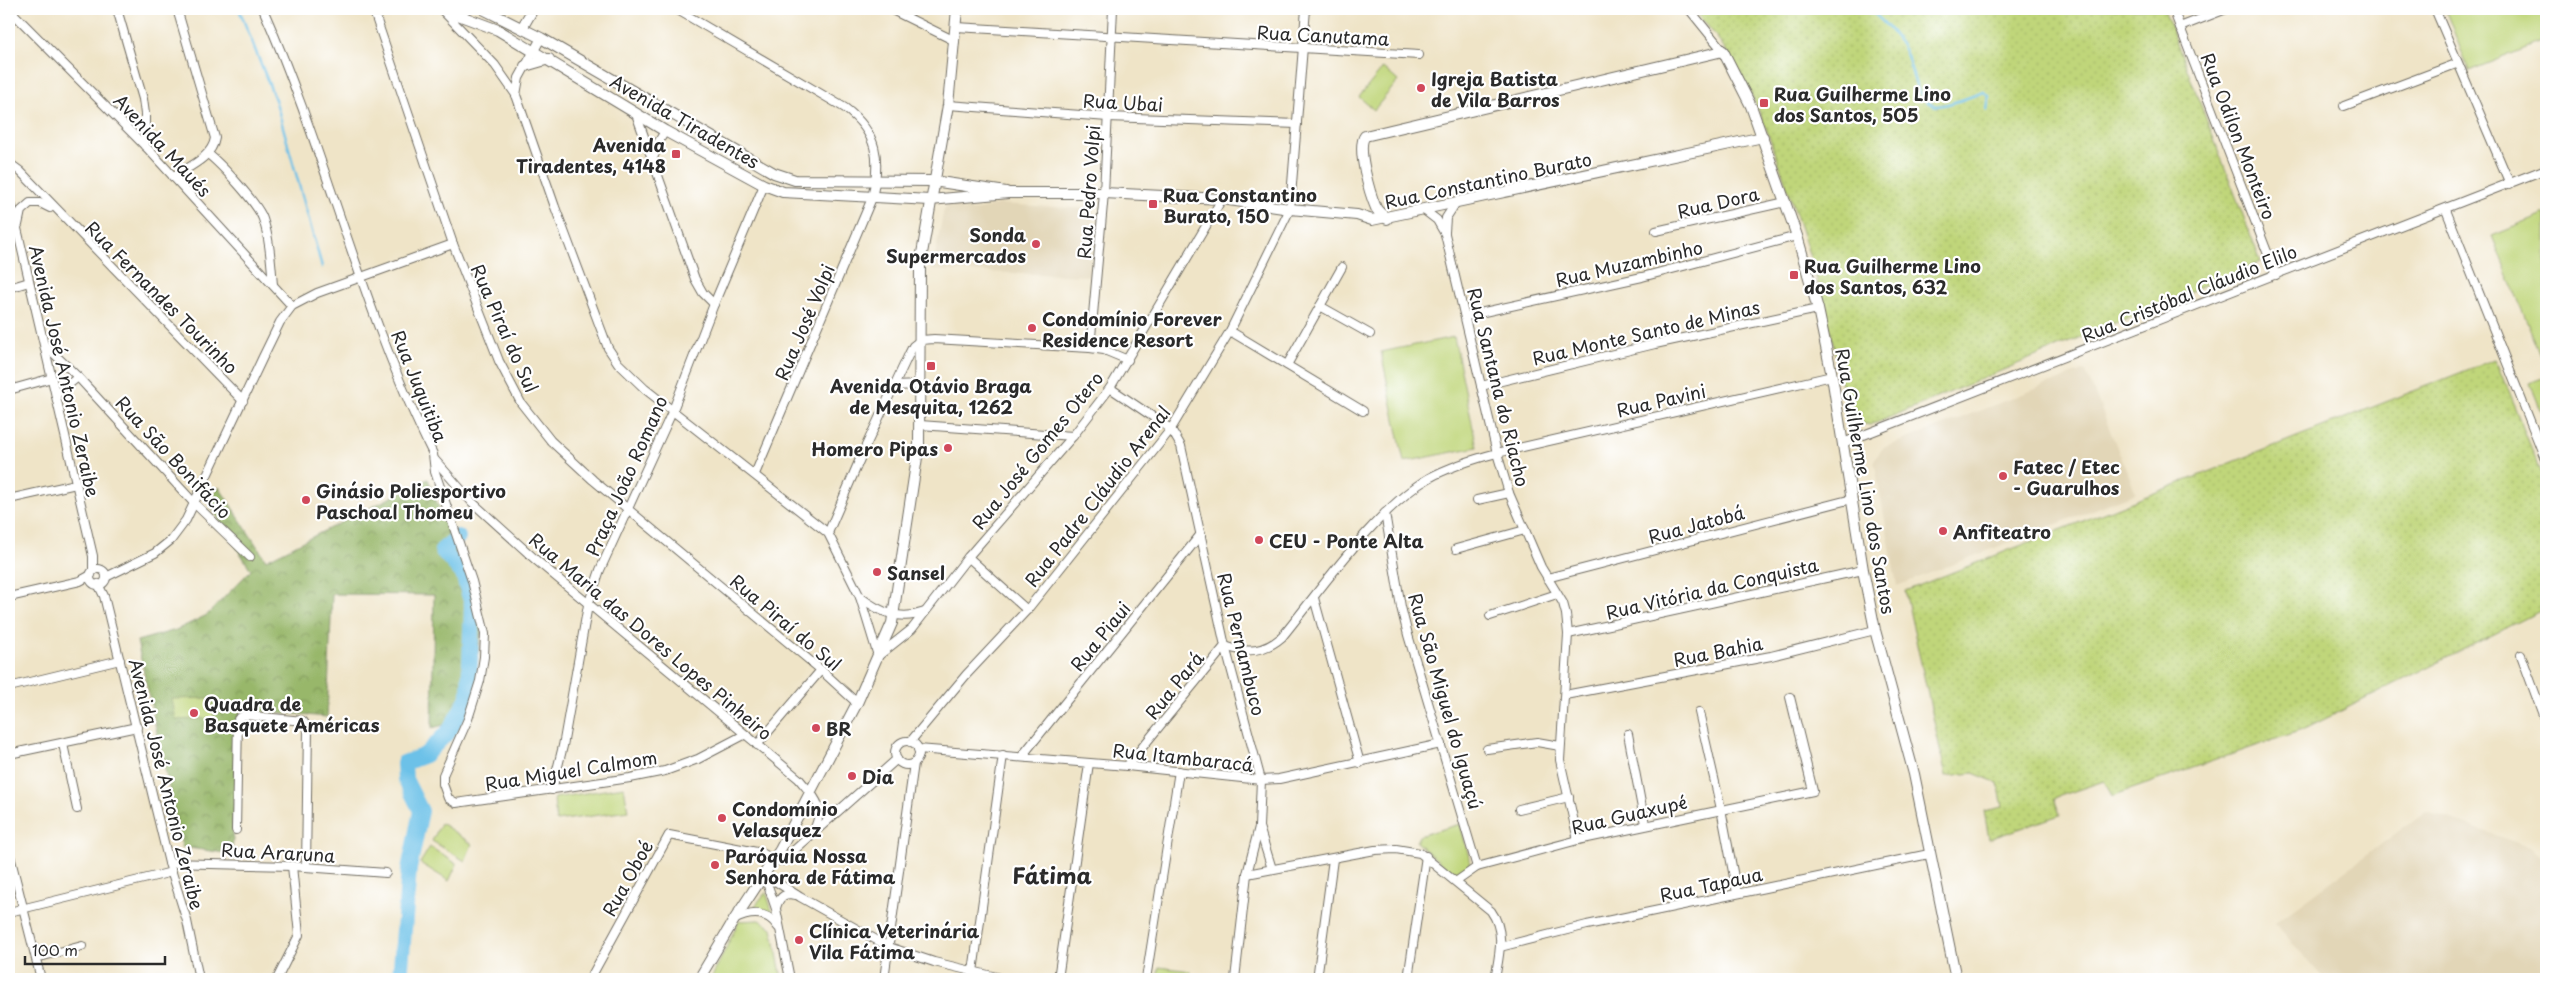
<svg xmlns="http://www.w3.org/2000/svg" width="2555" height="988" font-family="'Playpen Sans',sans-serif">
<defs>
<pattern id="grass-dots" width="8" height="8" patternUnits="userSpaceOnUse" patternTransform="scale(1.25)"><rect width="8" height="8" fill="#c0d67a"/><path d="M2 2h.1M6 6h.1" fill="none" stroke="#a5b86a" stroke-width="1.8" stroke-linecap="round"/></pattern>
<pattern id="forest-crowns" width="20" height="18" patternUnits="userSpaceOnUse" patternTransform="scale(1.25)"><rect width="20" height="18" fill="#98b76a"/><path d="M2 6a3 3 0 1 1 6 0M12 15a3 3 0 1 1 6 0" fill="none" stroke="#7c9557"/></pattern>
</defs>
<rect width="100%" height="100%" fill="#fff"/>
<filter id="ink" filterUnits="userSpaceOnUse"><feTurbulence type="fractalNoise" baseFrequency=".02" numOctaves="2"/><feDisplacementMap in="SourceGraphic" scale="10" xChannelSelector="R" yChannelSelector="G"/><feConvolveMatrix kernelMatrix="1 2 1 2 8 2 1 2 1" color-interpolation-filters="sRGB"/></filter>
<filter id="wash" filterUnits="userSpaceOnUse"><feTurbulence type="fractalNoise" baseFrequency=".0096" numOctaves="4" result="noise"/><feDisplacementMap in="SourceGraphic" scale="20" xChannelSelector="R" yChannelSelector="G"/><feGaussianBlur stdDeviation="1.12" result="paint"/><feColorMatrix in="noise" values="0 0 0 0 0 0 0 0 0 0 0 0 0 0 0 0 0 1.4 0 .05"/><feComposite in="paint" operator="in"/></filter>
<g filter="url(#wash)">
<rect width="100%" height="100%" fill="#efe4c7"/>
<g fill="#e2d6b7">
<polygon points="961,204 963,210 979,210 998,204 1092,209 1094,213 1089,276 932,270 944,209 948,205"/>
<polygon points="2085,370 2136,493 1897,586 1874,460 1883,448"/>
<polygon points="2426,811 2530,847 2546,862 2546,979 2324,979 2275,923"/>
</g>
<g fill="url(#grass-dots)" stroke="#768052">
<path d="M1692 9H2164L2261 262 1881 421 1870 425 1855 422C1839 389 1836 351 1827 316 1817 276 1804 238 1791 199 1768 129 1745 62 1692 9Z"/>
<polygon points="2495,359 2546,484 2546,608 2305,729 2112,796 2104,781 2054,798 2060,815 1989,839 1984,811 2003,807 1998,783 1973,773 1946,776 1905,591"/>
</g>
<polygon fill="url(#forest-crowns)" stroke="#62714a" points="428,479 483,623 467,719 432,728 434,595 332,594 327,717 240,709 232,854 182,847 137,641 176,630 207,615 251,570 208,502 219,487 266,560"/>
<g fill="#c0d67a" stroke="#768052">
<polygon points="2445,9 2546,9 2546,40 2469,71"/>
<polygon points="1383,68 1398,81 1374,110 1359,97"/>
<polygon points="2546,214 2546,368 2492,236"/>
<polygon points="1454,337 1477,447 1404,462 1381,352"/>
<polygon points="2546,377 2546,423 2530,383"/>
<polygon points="212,698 214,718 176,720 172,699"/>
<polygon points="624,787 628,811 556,821 554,798"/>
<polygon points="441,823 472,844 465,861 432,841"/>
<polygon points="1460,824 1471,864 1455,875 1416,842 1419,836"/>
<polygon points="430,847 457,864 449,881 420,863"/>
<polygon points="766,892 774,917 754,907"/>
<polygon points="760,920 772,928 782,979 711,979 739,921"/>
<polygon points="1159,967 1191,971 1189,979 1157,979"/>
</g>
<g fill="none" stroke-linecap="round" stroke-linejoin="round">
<g stroke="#6cc1e8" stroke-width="2.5">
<polyline points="239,9 276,102 322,267"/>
<path d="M1864 10C1873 11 1879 18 1885 24 1892 32 1899 40 1904 49 1913 65 1913 98 1933 105 1942 109 1974 95 1984 92L1989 96 1987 110"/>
</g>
<polyline stroke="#6cc1e8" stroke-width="16" points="400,979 409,869 421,811 405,779 404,763 425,755 450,730 469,695 472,604 463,574 442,550 458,537"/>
</g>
</g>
<g filter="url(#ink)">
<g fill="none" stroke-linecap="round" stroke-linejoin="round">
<defs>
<g id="street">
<polyline points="9,9 149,150 292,306"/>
<polyline points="117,9 143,99 145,114 145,146"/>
<path d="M263 9C327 154 362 312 433 454L435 472 472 581 485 634 484 657 480 681 468 719 443 775V784L448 798 456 803 630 778 665 771 698 759 744 735"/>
<polyline points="373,9 453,244 499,361 521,403 551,441 593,480 821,670 857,703"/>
<path d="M676 9 845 108C878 133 881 159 872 198L755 474"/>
<polyline points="890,9 955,41"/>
<polyline points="1689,9 1723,51"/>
<polyline points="2173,9 2276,275"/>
<polyline points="2435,9 2510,184"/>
<polyline points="442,10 495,65 516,95 555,207 608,348 618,363 645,389 828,533 860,597 878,656 912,629 968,557 1073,436 1110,388 1222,199"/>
<polyline points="956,27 1419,55"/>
<polyline points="2180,27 2226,9"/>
<polyline points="516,95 519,78 541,38"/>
<polyline points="948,105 1108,117 1297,124"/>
<polyline points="2344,106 2456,64"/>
<polyline points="636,114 695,279 703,293 714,304"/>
<path d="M208 154C221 164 258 204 263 219 270 240 271 263 273 285"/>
<polyline points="652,162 658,143 665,131"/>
<polyline points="9,163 20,171 243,401"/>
<path d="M173 177C188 167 212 158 215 138L177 9"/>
<polyline points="9,194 93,556 93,571"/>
<polyline points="1424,210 1437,220 1445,234 1497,453 1509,493 1541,567 1563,603 1566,614 1568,634 1560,760 1578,840"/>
<polyline points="2446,210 2546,461"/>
<polyline points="18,225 21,211 30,203 40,203 50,208"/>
<polyline points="1656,231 1786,202"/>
<polyline points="1445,232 1446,218 1455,204"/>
<polyline points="9,288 29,282"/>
<polyline points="1320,306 1370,334"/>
<polyline points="1466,316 1642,277 1797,236"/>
<polyline points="1230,331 1363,411"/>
<polyline points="46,346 78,377 194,503 250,557"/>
<polyline points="1090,348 1104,193 1113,9"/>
<polyline points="1287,365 1342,267"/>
<polyline points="893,386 921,385"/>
<polyline points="1481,386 1655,344 1818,309"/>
<polyline points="1110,388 1171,429 1181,446 1225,646 1261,780 1259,827 1272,869"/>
<polyline points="9,390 52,378"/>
<polyline points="56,395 78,377"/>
<polyline points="920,425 1073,436"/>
<polyline points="1843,443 2546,169"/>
<path d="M434 459 472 502 537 561 799 779C816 800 826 805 813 832"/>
<polyline points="9,499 76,484"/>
<polyline points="1477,500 1509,493"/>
<polyline points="1385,513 1401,607 1408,635 1477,867"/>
<polyline points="828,533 863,452 909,354 913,346 921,340 934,339 1090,348 1104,350 1128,360"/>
<polyline points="1456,549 1525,530"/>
<polyline points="968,557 1027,610"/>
<circle cx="98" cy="577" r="8"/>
<polyline points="106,577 155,553 171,540 186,520 262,359 280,322 292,306 317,293 453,244"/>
<polyline points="1547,578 1852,499"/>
<polyline points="98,584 104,596 169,863 187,921 199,979"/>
<polyline points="9,597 80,581 91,575"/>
<path d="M860 597C881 613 900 621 925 612"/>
<polyline points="1314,598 1360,763"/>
<polyline points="1490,616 1557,594"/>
<polyline points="1568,634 1863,570"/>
<path d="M1225 646C1247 654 1265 652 1282 637 1322 588 1376 509 1429 478 1451 466 1474 459 1497 453L1832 376"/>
<polyline points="2521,655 2546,723"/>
<polyline points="9,687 120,660"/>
<polyline points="1565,695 1771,656 1875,630"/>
<polyline points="1699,712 1721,809 1737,893"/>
<polyline points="1628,734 1645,824"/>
<circle cx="907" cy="753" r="12"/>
<polyline points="910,742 966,675 1027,610 1171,429 1230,331 1290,209 1306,9"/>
<polyline points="63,744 77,809"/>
<polyline points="757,745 821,670"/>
<polyline points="918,749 1127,766 1261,780 1279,779 1441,744"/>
<polyline points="1487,749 1537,742 1560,746"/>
<polyline points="9,754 137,727"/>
<polyline points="1022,756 1201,534"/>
<polyline points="1127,766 1225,646"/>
<polyline points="552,790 563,746 588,605 600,570 673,410 714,304 764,185"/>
<polyline points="1519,809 1569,797"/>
<polyline points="236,830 238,719 244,715 303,721 308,728 306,867"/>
<polyline points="9,852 41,979"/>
<polyline points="169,863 292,866 386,873"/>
<polyline points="764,874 800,897 889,947 934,962 1005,979"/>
<polyline points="764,874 776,909 790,979"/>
<path d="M1247 874 1375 850 1396 849 1420 853 1491 911C1506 932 1499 955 1495 979"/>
<polyline points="1457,881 1477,867 1578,840 1813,791 1790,697"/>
<path d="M776 908C779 897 784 892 796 895"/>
<polyline points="9,912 172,872"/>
<path d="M734 920C750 912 767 910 778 927"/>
<polyline points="1500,947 1587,925 1929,854"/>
<polyline points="36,958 82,946"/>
<polyline points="277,979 299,935 292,866"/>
<polyline points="590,979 669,835 762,853 774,860 782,861 897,759"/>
<polyline points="884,979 914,763"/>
<polyline points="972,979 1003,755"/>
<polyline points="1058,979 1089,763"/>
<polyline points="1146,979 1179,771"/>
<polyline points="1235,979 1247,874 1259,827"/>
<polyline points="1317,979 1333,859"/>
<polyline points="1408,979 1426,856"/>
</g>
<g id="secondary">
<polyline points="442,9 498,30 665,131 764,185 783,192 930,200 1009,193 1104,193 1222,199 1290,209 1357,215 1372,220 1763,137"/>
<polyline points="483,9 541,38 774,173 795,180 933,181 1006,192"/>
<polyline points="522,28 533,9"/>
<polyline points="525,66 549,59"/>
<path d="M1387 219C1383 215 1378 212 1376 208 1370 194 1356 147 1365 136L1723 51 1751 106 1797 236 1818 309 1832 376 1863 570 1875 630 1914 774 1956 979"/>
<polyline points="699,979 734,920 780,850 857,703 892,623 919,444 920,265 948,105 957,9"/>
</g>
</defs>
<use href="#street" stroke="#706c62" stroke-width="10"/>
<use href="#secondary" stroke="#706c62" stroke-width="12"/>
<use href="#street" stroke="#fff" stroke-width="8"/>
<use href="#secondary" stroke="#fff" stroke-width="10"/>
</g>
</g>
<g fill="#d1495b" stroke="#fff" stroke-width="2">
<circle cx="1421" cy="88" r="5"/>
<rect x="1759" y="98" width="10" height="10" rx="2.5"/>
<rect x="671" y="149" width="10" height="10" rx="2.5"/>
<rect x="1148" y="199" width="10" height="10" rx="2.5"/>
<circle cx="1036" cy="244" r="5"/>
<rect x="1789" y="270" width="10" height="10" rx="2.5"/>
<circle cx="1032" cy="328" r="5"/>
<rect x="926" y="361" width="10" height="10" rx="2.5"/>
<circle cx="948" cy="448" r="5"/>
<circle cx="2003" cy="476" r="5"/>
<circle cx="306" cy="500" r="5"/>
<circle cx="1943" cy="531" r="5"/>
<circle cx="1259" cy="540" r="5"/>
<circle cx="877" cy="572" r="5"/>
<circle cx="194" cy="713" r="5"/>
<circle cx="816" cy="728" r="5"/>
<circle cx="852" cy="776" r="5"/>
<circle cx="722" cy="818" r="5"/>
<circle cx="715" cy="865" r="5"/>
<circle cx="799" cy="940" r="5"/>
</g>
<g text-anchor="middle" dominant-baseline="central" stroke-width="4.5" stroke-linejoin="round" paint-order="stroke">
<g font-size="18" fill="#2b2b2b" stroke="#fff">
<text transform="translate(1323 35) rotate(3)">Rua Canutama</text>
<text transform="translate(1123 102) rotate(3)">Rua Ubai</text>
<text transform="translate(685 121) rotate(30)">Avenida Tiradentes</text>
<text transform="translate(2239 136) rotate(69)">Rua Odilon Monteiro</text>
<text transform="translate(163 145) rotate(47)">Avenida Maués</text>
<text transform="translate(1488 180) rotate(-12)">Rua Constantino Burato</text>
<text transform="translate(1088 192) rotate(-86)">Rua Pedro Volpi</text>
<text transform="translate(1718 202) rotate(-13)">Rua Dora</text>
<text transform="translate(1629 263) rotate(-13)">Rua Muzambinho</text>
<text transform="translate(2189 293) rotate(-22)">Rua Cristóbal Cláudio Elilo</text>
<text transform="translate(162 297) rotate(45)">Rua Fernandes Tourinho</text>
<text transform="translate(804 322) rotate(-67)">Rua José Volpi</text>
<text transform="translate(505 328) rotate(66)">Rua Piraí do Sul</text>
<text transform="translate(1646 332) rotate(-13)">Rua Monte Santo de Minas</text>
<text transform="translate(65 371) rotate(77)">Avenida José Antonio Zeraibe</text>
<text transform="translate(420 386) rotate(68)">Rua Juquitiba</text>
<text transform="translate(1499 387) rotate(76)">Rua Santana do Riacho</text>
<text transform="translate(1661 400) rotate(-13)">Rua Pavini</text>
<text transform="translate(1037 450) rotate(-51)">Rua José Gomes Otero</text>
<text transform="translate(174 457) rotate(47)">Rua São Bonifácio</text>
<text transform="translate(626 476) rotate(-66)">Praça João Romano</text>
<text transform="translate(1866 481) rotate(80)">Rua Guilherme Lino dos Santos</text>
<text transform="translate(1097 496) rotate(-52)">Rua Padre Cláudio Arenal</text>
<text transform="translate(1696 524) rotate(-15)">Rua Jatobá</text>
<text transform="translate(1712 588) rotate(-13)">Rua Vitória da Conquista</text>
<text transform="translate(786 622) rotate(40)">Rua Piraí do Sul</text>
<text transform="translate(651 636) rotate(40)">Rua Maria das Dores Lopes Pinheiro</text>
<text transform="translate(1100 636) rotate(-51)">Rua Piaui</text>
<text transform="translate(1242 644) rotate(76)">Rua Pernambuco</text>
<text transform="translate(1718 651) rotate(-11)">Rua Bahia</text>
<text transform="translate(1174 685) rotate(-51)">Rua Pará</text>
<text transform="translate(1446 701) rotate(74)">Rua São Miguel do Iguaçú</text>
<text transform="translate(1183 757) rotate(6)">Rua Itambaracá</text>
<text transform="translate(571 770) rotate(-9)">Rua Miguel Calmom</text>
<text transform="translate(167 784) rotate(76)">Avenida José Antonio Zeraibe</text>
<text transform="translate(1629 814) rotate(-13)">Rua Guaxupé</text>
<text transform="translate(278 852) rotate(3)">Rua Araruna</text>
<text transform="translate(627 878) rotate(-61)">Rua Oboé</text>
<text transform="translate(1711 884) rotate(-12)">Rua Tapaua</text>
</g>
<g font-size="18" font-weight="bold" fill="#2b2b2b" stroke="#fff" text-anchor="start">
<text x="1431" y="78">Igreja Batista<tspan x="1431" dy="21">de Vila Barros</tspan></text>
<text x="1774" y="93">Rua Guilherme Lino<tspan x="1774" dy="21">dos Santos, 505</tspan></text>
<text x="666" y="144" text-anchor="end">Avenida<tspan x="666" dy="21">Tiradentes, 4148</tspan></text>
<text x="1163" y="194">Rua Constantino<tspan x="1163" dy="21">Burato, 150</tspan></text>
<text x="1026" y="234" text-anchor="end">Sonda<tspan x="1026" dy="21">Supermercados</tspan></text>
<text x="1804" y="265">Rua Guilherme Lino<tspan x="1804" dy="21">dos Santos, 632</tspan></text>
<text x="1042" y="318">Condomínio Forever<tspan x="1042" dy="21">Residence Resort</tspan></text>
<text x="931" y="385" text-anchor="middle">Avenida Otávio Braga<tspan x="931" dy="21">de Mesquita, 1262</tspan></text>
<text x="938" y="448" text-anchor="end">Homero Pipas</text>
<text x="2013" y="466">Fatec / Etec<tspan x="2013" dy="21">- Guarulhos</tspan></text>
<text x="316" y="490">Ginásio Poliesportivo<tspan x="316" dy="21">Paschoal Thomeu</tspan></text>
<text x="1953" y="531">Anfiteatro</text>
<text x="1269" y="540">CEU - Ponte Alta</text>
<text x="887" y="572">Sansel</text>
<text x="204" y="703">Quadra de<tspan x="204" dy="21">Basquete Américas</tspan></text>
<text x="826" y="728">BR</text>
<text x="862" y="776">Dia</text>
<text x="732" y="808">Condomínio<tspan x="732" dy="21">Velasquez</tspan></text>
<text x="725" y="855">Paróquia Nossa<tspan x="725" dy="21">Senhora de Fátima</tspan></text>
<text x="809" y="930">Clínica Veterinária<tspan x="809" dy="21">Vila Fátima</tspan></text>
</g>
<g font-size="22" font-weight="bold" fill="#2b2b2b" stroke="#fff">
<text x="1052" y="874">Fátima</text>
</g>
</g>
<rect width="2555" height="988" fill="none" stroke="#fff" stroke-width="30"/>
<path d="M25 956v8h140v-8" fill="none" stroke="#2b2b2b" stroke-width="2.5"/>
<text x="32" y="956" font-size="15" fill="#2b2b2b" stroke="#ffffff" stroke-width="4" paint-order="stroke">100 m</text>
</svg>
